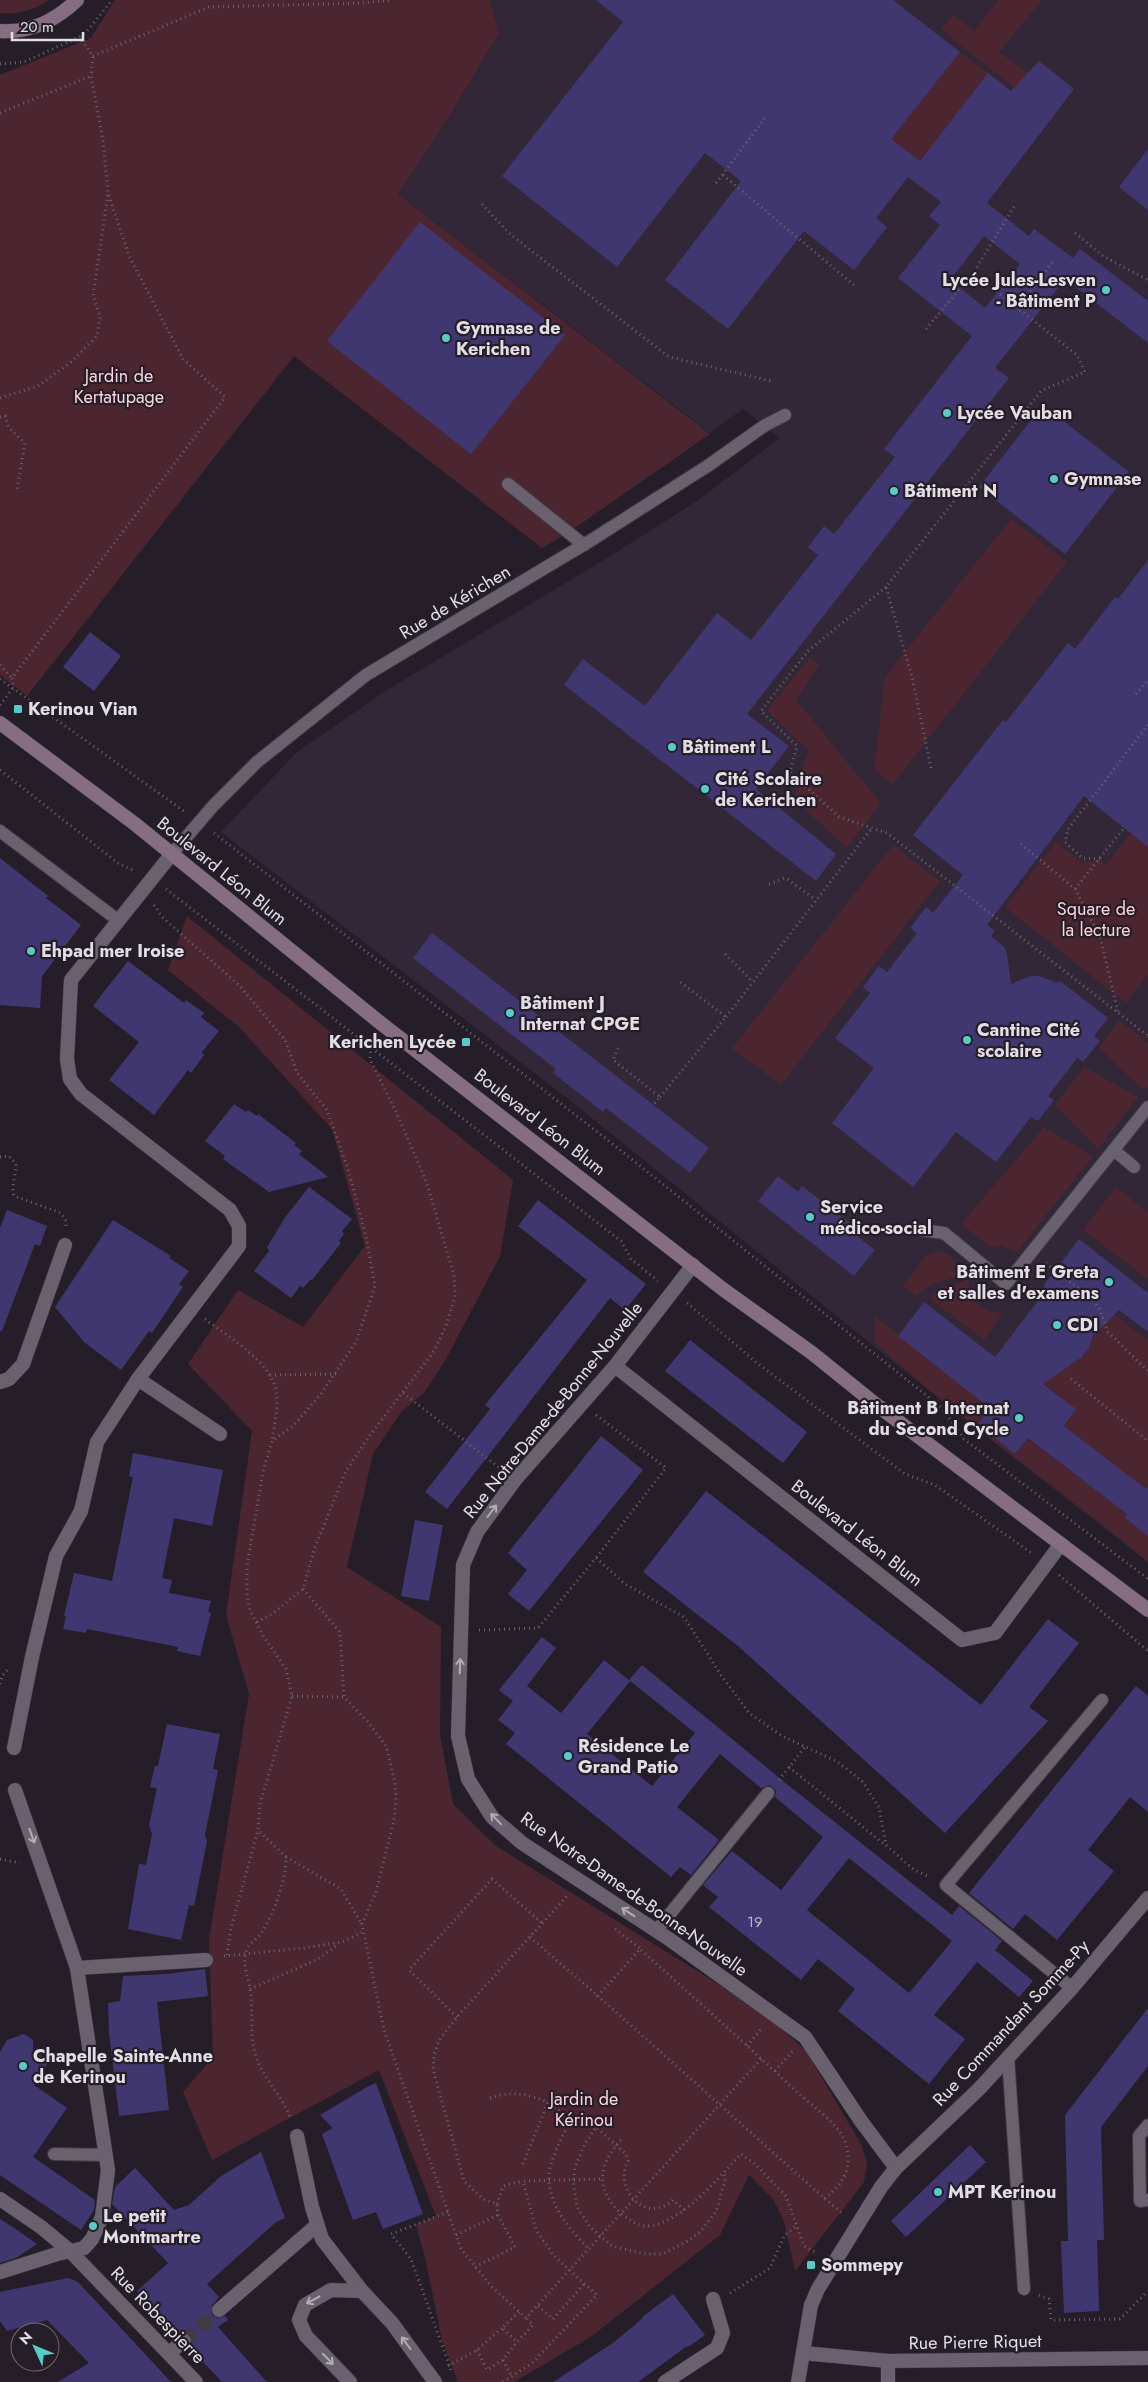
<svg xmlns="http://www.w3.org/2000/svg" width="1148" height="2382" font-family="Jost,sans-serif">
<rect width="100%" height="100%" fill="#251e28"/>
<polygon fill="#312736" points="490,0 1148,0 1148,1562 974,1427 572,1102 221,832 297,752 387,690 612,555 697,501 780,438 743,409 710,433 397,193 450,115 499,33"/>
<g fill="#4b2630">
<path d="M0 0H49C35 10 16 15 0 13Z"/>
<polygon points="115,0 490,0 499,33 450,115 398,194 710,434 569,532 542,548 294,356 27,696 0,675 0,75 91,38"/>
<polygon points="998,0 1042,0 999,52 1029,73 1016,89 941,29 953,15 974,31"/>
<polygon points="960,52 988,73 920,161 891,139"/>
<polygon points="1011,519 1067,562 892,785 874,769 885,677"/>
<polygon points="810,657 819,665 796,700 881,803 847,848 794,799 808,751 767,710"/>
<polygon points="1131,833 1148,840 1148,974 1126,1003 1005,907 1056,842 1082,863 1100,859 1105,866"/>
<polygon points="893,845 940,881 781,1085 732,1048"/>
<polygon points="187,916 513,1180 500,1256 445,1361 424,1393 402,1411 373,1454 347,1567 441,1627 440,1735 453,1804 496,1846 760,2010 806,2051 861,2144 867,2162 864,2182 795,2271 784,2221 773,2199 749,2175 720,2235 592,2336 514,2382 458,2382 442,2340 425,2257 416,2225 436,2216 379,2070 212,2160 183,2092 213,2057 209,1940 249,1694 226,1615 252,1431 188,1364 238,1290 303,1327 365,1246 332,1129 239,1027 168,970"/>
<polygon points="1119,1020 1148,1043 1148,1085 1144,1091 1099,1047"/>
<polygon points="1084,1067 1138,1097 1098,1149 1055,1105"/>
<polygon points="1044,1127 1093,1156 1017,1252 1001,1246 992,1248 961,1224"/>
<polygon points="1116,1187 1148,1213 1148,1279 1083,1230"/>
<polygon points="937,1251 947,1254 968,1273 930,1285 916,1296 902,1286 926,1256"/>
<path d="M968 1280C970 1302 981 1312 1003 1313L984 1340 930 1299 937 1288Z"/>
<polygon points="1088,1294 1148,1341 1148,1491 1064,1426 1076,1409 1028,1371 1064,1361 1071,1366 1086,1353 1095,1334 1090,1329"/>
<path d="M875 1316 990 1408 978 1424 1015 1454 1028 1439 1113 1503 1130 1510 1125 1518 1148 1536V1562C1059 1486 960 1422 874 1341Z"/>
</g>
<g fill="#413770" fill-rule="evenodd">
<path d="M596 0H893L960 52 891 139 920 161 988 73 1011 91 1039 61 1074 89 987 203 1029 236 1034 229 1073 258 1080 249 1148 301V343L1065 279 995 368 1009 378 747 714 789 746 756 789 836 854 816 881 564 685 583 659 645 706 717 613 751 640 818 555 808 547 824 526 834 534 895 457 884 449 972 336 898 278 940 225 929 216 941 202 908 177 876 218 887 227 854 270 804 231 728 329 665 280 741 181 705 153 617 267 502 176 623 22ZM984 236 1020 264 985 308 950 280Z"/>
<polygon points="1148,149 1148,210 1119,187"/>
<polygon points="420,222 565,335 471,454 327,341"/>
<polygon points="1043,405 1129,472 1065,554 979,487"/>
<polygon points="1148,560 1148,847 1084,796 987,925 995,931 991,936 1004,947 1007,953 1011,984 1030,976 1039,976 1058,983 1060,981 1108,1018 1094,1036 1100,1041 1083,1062 1077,1058 1048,1096 1054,1100 1038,1121 1031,1117 996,1162 956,1132 913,1187 832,1123 874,1068 835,1038 870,993 863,987 879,966 887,972 917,933 910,928 926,907 933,913 963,875 913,835 1003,720 1006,722 1068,643 1075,649 1115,597 1118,599"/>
<polygon points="90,632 121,656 94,691 63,667"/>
<polygon points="0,858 48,896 46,898 81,925 42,976 40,1008 0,1005"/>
<polygon points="432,933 709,1148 690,1173 606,1108 603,1112 553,1073 556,1069 413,958"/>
<polygon points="128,961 184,1003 186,1000 204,1013 201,1017 219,1031 202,1052 204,1055 191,1073 188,1070 154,1115 109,1080 139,1042 93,1006"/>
<polygon points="234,1104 246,1112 248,1110 257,1116 258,1114 296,1143 294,1145 302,1151 299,1154 328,1177 269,1192 223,1159 225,1156 205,1141"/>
<polygon points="778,1176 798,1192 802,1186 862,1232 858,1237 875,1250 854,1276 758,1201"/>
<polygon points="309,1187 352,1219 342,1231 344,1234 339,1241 341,1243 312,1280 310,1280 303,1288 300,1286 291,1298 254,1271 269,1251 267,1247 286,1216"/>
<polygon points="538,1200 646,1284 625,1310 610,1298 447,1509 425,1492 490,1409 485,1405 587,1280 518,1226"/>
<polygon points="7,1210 47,1226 40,1246 35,1244 2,1331 0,1331 0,1228"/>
<polygon points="113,1220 171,1256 169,1258 189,1271 179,1284 183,1287 152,1333 149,1331 121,1370 84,1342 55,1307"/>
<polygon points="1079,1239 1148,1293 1148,1332 1119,1310 1093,1336 1089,1348 1082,1357 1043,1384 1076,1409 1064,1426 1146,1489 1148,1486 1148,1536 1125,1518 1127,1514 1028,1438 1015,1454 978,1424 990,1408 898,1336 924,1302 995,1357 1041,1297 1039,1295 1046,1282"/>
<polygon points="690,1340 807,1432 783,1463 665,1371"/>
<polygon points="601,1436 643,1470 529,1611 508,1594 527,1570 508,1553"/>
<polygon points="133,1453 223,1470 212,1526 174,1518 162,1578 172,1580 169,1593 211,1601 208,1612 211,1613 200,1656 177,1651 178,1647 87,1629 86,1633 63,1629 66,1616 64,1616 74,1573 112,1581 133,1477 129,1476"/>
<polygon points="706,1491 981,1705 1048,1619 1079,1643 1029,1707 1048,1721 945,1833 738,1646 643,1572"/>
<polygon points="415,1520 443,1525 429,1601 401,1596"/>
<path d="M542 1637 556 1648 527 1686 561 1713 604 1660 630 1681 587 1734 652 1786 695 1733 629 1680 642 1665 788 1785 952 1915 959 1906 1002 1941 995 1950 1033 1981 1019 1997 977 1962 934 2015 965 2039 929 2084 838 2011 855 1989 818 1959 801 1980 709 1907 718 1897 703 1885 732 1851 781 1890 823 1837 775 1797 776 1791 773 1787 769 1785 761 1788 720 1754 677 1807 719 1840 691 1875 680 1867 671 1877 506 1744 515 1733 498 1720 513 1701 499 1690ZM849 1858 952 1941 909 1993 807 1910Z"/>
<polygon points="1136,1686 1148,1696 1148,1812 1130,1797 1088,1850 1114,1871 1057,1940 1025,1914 1013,1929 969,1893"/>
<polygon points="167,1724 220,1734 213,1769 218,1770 205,1835 207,1841 194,1906 189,1905 181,1940 128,1929 139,1864 146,1865 152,1834 149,1825 157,1788 150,1787 155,1766 158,1766"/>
<polygon points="205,1969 208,1996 157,2002 169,2110 119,2116 109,2032 108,2003 120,2001 123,1976 167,1974"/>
<polygon points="1148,2008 1148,2066 1101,2127 1104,2240 1097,2240 1099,2311 1064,2313 1061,2241 1068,2241 1065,2115"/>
<polygon points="24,2034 33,2040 33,2050 49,2061 34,2085 67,2108 33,2157 95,2200 94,2210 81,2230 0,2175 0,2052 7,2040"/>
<polygon points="376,2083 423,2214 383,2229 376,2212 353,2220 322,2134 333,2128 320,2115 367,2087"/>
<polygon points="970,2145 986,2162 906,2237 891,2221"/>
<polygon points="261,2152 285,2218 276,2222 207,2284 219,2297 211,2307 212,2315 217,2318 225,2316 228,2320 218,2327 267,2382 222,2382 190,2348 193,2340 190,2335 183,2332 178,2335 137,2291 168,2263 112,2204 115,2187 135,2168 174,2210 189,2205 221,2176"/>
<polygon points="0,2219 17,2230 37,2244 16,2258 0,2263"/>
<polygon points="68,2278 78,2282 171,2382 58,2382 89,2363 47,2320 7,2331 0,2321 0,2292"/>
<polygon points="673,2294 705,2335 688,2347 687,2346 638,2382 553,2382 613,2343 643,2318 642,2317"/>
</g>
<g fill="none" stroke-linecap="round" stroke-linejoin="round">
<polyline stroke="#423b44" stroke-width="14" stroke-dasharray="14 7" stroke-linecap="butt" points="184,2341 219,2310"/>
<defs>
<g id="service">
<polyline points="508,484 584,545"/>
<polyline points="0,831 119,921"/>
<polyline points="171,855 213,806 257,762 366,675 590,541 709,465 764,426 785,415"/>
<polyline points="1115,1151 1134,1167"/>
<polyline points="921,1230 944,1233 1006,1284 1148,1107"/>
<polyline points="656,1931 768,1793"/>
<polyline points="1072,1988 946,1885 1102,1700"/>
<polyline points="1008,2057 1024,2289"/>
<polyline points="1148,2125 1139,2136 1140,2201 1148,2200"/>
<polyline points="54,2154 106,2155"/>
</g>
<g id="minor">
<polyline points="693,1265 615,1366 515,1480 477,1532 463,1565 458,1736 468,1779 492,1817 522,1843 669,1939 805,2037 861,2121 896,2168"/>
<polyline points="615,1366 962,1640 995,1633 1061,1544"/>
<polyline points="138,1379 220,1434"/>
<polyline points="0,1382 9,1379 23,1364 65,1245"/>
<polyline points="14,1748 32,1657 56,1556 81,1511 97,1442 138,1379 239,1246 239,1226 230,1210 81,1094 70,1079 67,1059 71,980 171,855"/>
<polyline points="77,1968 206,1960"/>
<polyline points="297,2136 312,2207 322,2239 362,2291"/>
<polyline points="0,2272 57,2254 84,2248 92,2239 102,2217 108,2170 77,1968 15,1790"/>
<polyline points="219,2310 317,2225"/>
<polyline points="169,2353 184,2341"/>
<polyline points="803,2353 888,2361 1148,2358"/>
<polyline points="888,2361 888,2382"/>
<polyline points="350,2382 306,2336 299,2320 305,2305 331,2290 362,2291 392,2323 435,2382"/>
<polyline points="665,2382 717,2348 723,2333 713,2299"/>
<polyline points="798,2382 811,2305 818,2289 881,2187 896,2168 979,2089 1072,1988 1148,1898"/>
</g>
<polyline id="tertiary" points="0,2199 41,2227 70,2251 196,2382"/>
<g id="secondary">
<path d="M0 31C31 33 55 21 77 0"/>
<polyline points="0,723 135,824 378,1021 724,1290 812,1353 874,1403 1148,1610"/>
</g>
</defs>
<use href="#service" stroke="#413b44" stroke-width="14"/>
<use href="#minor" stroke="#413b44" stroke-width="15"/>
<use href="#tertiary" stroke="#413b44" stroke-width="15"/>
<use href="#secondary" stroke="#413b44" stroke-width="15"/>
<g stroke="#6b646d" stroke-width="3" stroke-dasharray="1 4" stroke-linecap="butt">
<polyline points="93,56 209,7 363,3 392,0"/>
<polyline points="0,64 24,62 79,37 89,29 112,0"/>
<polyline points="0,113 91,76"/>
<polyline points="723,175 855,286"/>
<polyline points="716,183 767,115"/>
<polyline points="482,204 510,234 669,357 771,381"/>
<polyline points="1075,233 1103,256 1148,280"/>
<polyline points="1018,307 1054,260"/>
<polyline points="926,329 973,273 1015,205"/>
<polyline points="0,398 38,386 71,362 97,336 100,316 93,296 108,194"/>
<polyline points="0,417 5,416 9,428 25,443 17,489"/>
<polyline points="886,587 808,651 761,711 797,746 790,772 839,817 887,833 1148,1036"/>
<polyline points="0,665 12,678"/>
<polyline points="0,679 185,812"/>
<polyline points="1136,694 1148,680"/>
<polyline points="0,705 13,688 12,678 225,397 183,359 129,256 108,193 103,140 91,76 93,56 79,37"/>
<polyline points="931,768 913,681 886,587 1041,391 1085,372 1077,355 973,273"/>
<polyline points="0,770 119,864 135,871"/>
<polyline points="214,833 614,1145 942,1408 964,1439 1148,1579"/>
<polyline points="1021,844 1075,889 1100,936 1118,1012"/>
<polyline points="1100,859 1082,858 1065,842 1068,829 1148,725"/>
<polyline points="769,884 786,878 816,900"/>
<polyline points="166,889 621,1241 631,1259 658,1281"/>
<polyline points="1075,889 1124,828"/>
<path d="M154 905 162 917 240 986 285 1040 297 1073 327 1110 349 1172 366 1237 375 1286 356 1342 321 1394 293 1426 272 1441 263 1472 247 1566V1596L250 1610 262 1634 286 1669 292 1696 260 1804 258 1830 286 1857C286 1881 275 1911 262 1932 259 1938 250 1942 247 1949 241 1963 248 1974 250 1989 254 2011 249 2032 255 2053 262 2079 282 2094 291 2119"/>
<polyline points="725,954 753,982"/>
<polyline points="726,1017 872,828"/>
<polyline points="618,1048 613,1060 660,1097 653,1105"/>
<polyline points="660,1097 726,1017 679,981"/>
<path d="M0 1157 9 1156 16 1164C16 1175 11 1185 14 1196L61 1213 66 1221V1227"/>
<polyline points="1046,1263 1092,1299 1099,1308 1108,1332 1148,1371"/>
<polyline points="687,1303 757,1363 905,1474 935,1485 1033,1554"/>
<path d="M205 1319C227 1336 270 1361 276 1390 279 1406 274 1425 272 1441"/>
<polyline points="270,1375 336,1374"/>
<polyline points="1071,1379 1148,1441"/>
<polyline points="403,1393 501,1469"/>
<polyline points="596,1415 666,1468 596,1558"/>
<polyline points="1059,1575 1148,1651"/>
<polyline points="303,1589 340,1632 344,1697 367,1721 386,1746 395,1782 396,1800 394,1820 376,1892 362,1924 384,2030 461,2249 492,2287 526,2318 761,2059"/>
<polyline points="257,1622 272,1614 303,1589 315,1547 346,1471 368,1438 434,1351 446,1326 455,1297 454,1275 426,1181 397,1114 370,1059 371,1045"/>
<polyline points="479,1630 538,1628 596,1558 625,1584 684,1617 721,1675 749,1713 782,1736 836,1761 862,1781 879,1807 886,1845 914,1870 930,1877"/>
<polyline points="0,1684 2,1676 9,1668"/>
<polyline points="292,1696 344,1697"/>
<polyline points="789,1767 885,1845"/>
<polyline points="779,1780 805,1747"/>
<polyline points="286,1857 341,1889 361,1923"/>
<polyline points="0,1859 20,1863"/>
<polyline points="615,1929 641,1949"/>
<polyline points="530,1937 598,1996"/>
<polyline points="227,1955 231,1928 258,1830"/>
<polyline points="224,1956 304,1948 342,1942 363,1932"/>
<polyline points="250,1989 316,1960 339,1944"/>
<polyline points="457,2017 409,1970 492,1879 542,1923"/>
<polyline points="747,2046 762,2028"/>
<polyline points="775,2071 793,2051"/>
<path d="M490 2098C514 2090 525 2094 548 2102"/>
<path d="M621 2140C597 2166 595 2191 623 2215 633 2223 641 2228 654 2225 687 2217 718 2178 741 2154L755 2164 786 2196 804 2246 815 2252"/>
<path d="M523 2164 548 2102 564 2114 568 2125C561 2140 550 2159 549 2176 548 2205 570 2230 589 2249"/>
<path d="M824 2198C845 2185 854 2163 844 2139 835 2121 812 2106 798 2093 746 2044 693 1997 640 1949L598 1996 824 2198 842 2213"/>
<polyline points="497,2204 503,2186 523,2181"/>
<path d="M684 2210 673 2200C646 2225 613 2189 628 2161L626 2154 596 2127 584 2145 575 2168 573 2181 577 2207 590 2227 612 2246 644 2254H662L686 2242 700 2232 716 2212 725 2181 724 2172"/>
<polyline points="448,2212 391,2234 411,2259 451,2370"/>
<polyline points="456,2235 498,2215"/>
<polyline points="475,2267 515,2247 498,2215 497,2204 483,2199 464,2181 433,2069 434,2054 440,2039 457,2017 568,1895"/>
<polyline points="730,2293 770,2268 784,2236 796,2226"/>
<polyline points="1039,2295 1049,2299 1051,2320 1120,2319 1148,2291"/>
<polyline points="538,2306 553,2319 585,2283"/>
<polyline points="519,2312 502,2328 517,2342 533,2325 526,2318"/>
<polyline points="477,2350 487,2370 503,2360 517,2342"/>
<polyline points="503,2360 512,2377"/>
<polyline points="448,2366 477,2350 502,2328"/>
<polyline points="503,2382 532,2363 597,2295 554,2256 536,2230 523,2181 603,2179"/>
</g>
<use href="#service" stroke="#69616d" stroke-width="12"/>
<use href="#minor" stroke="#69616d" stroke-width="14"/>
<use href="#tertiary" stroke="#69616d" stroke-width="14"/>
<use href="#secondary" stroke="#856d82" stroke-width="14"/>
</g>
<defs><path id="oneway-shaft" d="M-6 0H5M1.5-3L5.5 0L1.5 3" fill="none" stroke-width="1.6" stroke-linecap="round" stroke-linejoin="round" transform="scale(1.25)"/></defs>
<g stroke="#b2acb5">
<use href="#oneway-shaft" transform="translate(492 1511) rotate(-53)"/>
<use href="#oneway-shaft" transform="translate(460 1666) rotate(-88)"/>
<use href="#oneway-shaft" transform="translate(496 1819) rotate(-134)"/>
<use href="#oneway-shaft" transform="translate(32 1836) rotate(70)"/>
<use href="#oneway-shaft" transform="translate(628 1912) rotate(-147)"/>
<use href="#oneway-shaft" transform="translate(313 2300) rotate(151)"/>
<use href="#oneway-shaft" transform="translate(406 2343) rotate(-127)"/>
<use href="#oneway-shaft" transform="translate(328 2359) rotate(46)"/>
</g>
<g fill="#54cdc7" stroke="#251e28" stroke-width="2">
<circle cx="1106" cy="290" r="5"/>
<circle cx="446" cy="338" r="5"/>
<circle cx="947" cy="413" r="5"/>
<circle cx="1054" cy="479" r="5"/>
<circle cx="894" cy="491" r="5"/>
<rect x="13" y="704" width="10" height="10" rx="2.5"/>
<circle cx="672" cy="747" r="5"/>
<circle cx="705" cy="789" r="5"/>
<circle cx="31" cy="951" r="5"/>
<circle cx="510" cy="1013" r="5"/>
<circle cx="967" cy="1040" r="5"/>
<rect x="461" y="1037" width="10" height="10" rx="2.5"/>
<circle cx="810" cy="1217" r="5"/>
<circle cx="1109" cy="1282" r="5"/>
<circle cx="1057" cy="1325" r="5"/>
<circle cx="1019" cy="1418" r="5"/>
<circle cx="568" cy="1756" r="5"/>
<circle cx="23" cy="2066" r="5"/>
<circle cx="938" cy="2192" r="5"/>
<circle cx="93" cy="2226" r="5"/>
<rect x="806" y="2260" width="10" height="10" rx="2.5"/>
</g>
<g text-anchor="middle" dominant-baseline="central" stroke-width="4.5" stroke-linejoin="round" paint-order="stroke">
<g font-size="15" fill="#bab4c8">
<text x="755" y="1922">19</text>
</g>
<g font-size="18" font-weight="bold" fill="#e3dee5" stroke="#251e28" text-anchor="start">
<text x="1096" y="280" text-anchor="end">Lycée Jules-Lesven<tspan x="1096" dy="21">- Bâtiment P</tspan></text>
<text x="456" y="328">Gymnase de<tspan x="456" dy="21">Kerichen</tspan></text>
<text x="957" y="413">Lycée Vauban</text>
<text x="1064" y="479">Gymnase</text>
<text x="904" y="491">Bâtiment N</text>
<text x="28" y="709">Kerinou Vian</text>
<text x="682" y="747">Bâtiment L</text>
<text x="715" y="779">Cité Scolaire<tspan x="715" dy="21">de Kerichen</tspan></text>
<text x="41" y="951">Ehpad mer Iroise</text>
<text x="520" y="1003">Bâtiment J<tspan x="520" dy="21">Internat CPGE</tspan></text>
<text x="977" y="1030">Cantine Cité<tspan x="977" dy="21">scolaire</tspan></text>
<text x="456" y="1042" text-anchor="end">Kerichen Lycée</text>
<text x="820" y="1207">Service<tspan x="820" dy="21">médico-social</tspan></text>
<text x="1099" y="1272" text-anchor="end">Bâtiment E Greta<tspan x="1099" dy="21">et salles d'examens</tspan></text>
<text x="1067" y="1325">CDI</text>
<text x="1009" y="1408" text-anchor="end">Bâtiment B Internat<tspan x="1009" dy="21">du Second Cycle</tspan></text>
<text x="578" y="1746">Résidence Le<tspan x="578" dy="21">Grand Patio</tspan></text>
<text x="33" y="2056">Chapelle Sainte-Anne<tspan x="33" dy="21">de Kerinou</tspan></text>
<text x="948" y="2192">MPT Kerinou</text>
<text x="103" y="2216">Le petit<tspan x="103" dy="21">Montmartre</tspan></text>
<text x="821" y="2265">Sommepy</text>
</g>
<g font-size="18" fill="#fdd2db" stroke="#251e28">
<text x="119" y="376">Jardin de<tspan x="119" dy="21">Kertatupage</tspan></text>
<text x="1096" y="909">Square de<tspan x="1096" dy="21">la lecture</tspan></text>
<text x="584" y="2099">Jardin de<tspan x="584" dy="21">Kérinou</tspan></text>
</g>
<g font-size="18" fill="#e3dee5" stroke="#251e28">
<text transform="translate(455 602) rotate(-31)">Rue de Kérichen</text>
<text transform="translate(222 871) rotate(39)">Boulevard Léon Blum</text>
<text transform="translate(540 1122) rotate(38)">Boulevard Léon Blum</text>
<text transform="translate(553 1410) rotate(-51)">Rue Notre-Dame-de-Bonne-Nouvelle</text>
<text transform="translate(857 1533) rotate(38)">Boulevard Léon Blum</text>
<text transform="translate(634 1894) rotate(35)">Rue Notre-Dame-de-Bonne-Nouvelle</text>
<text transform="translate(1011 2023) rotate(-47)">Rue Commandant Somme-Py</text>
<text transform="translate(158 2315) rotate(46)">Rue Robespierre</text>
<text transform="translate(975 2342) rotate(-1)">Rue Pierre Riquet</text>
</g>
</g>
<g transform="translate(35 2347) rotate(314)"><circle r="24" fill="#251e28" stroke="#716b74"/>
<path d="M0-4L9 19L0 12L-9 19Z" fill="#54cdc7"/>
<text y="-8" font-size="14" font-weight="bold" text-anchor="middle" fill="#e3dee5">N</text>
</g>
<path d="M12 32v8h71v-8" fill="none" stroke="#e3dee5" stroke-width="2.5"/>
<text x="20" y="32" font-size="15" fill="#e3dee5" stroke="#251e28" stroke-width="4" paint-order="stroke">20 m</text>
</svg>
